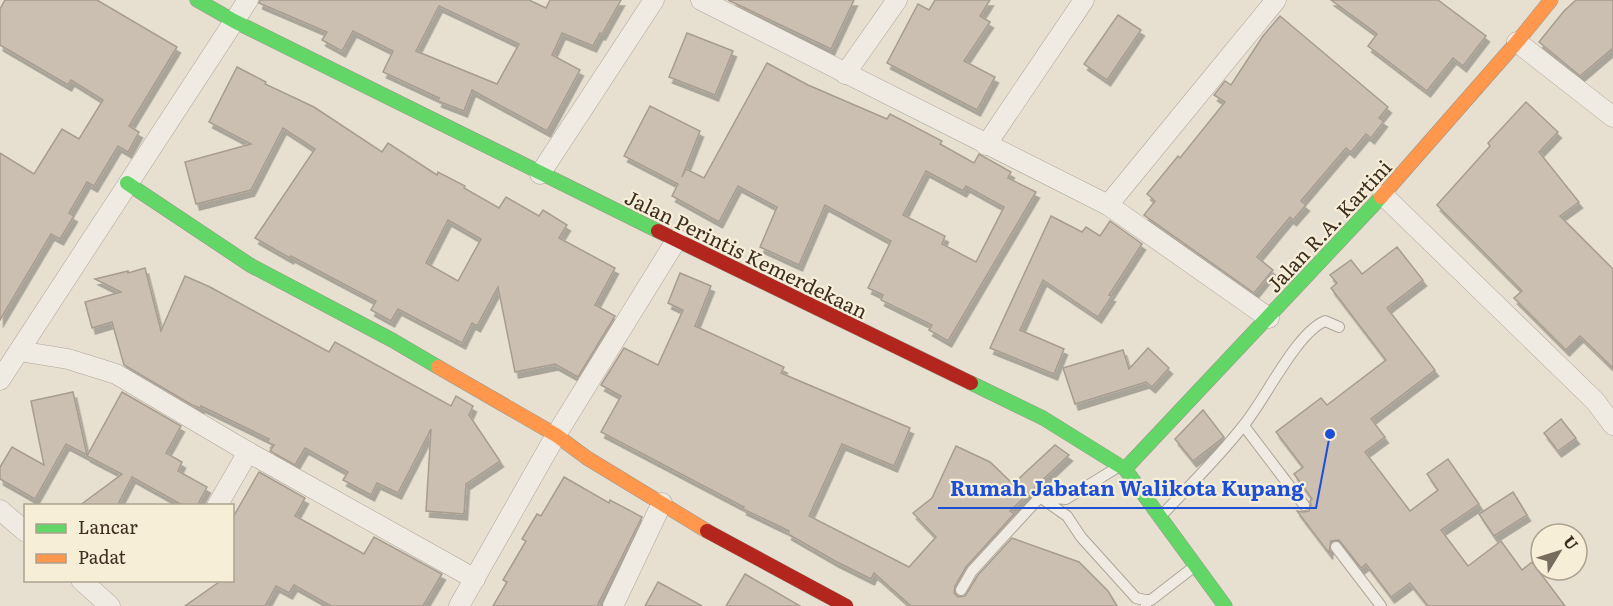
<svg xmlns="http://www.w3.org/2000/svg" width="1613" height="606" font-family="Literata,serif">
<defs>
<filter id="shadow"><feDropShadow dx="3.5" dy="6" stdDeviation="0" flood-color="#0004"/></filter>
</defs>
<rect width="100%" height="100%" fill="#e7e0d1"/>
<g fill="#cbbfb2" stroke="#a89c90" stroke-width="1.5" fill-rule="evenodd" filter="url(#shadow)">
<polygon points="5,0 97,0 177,47 129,126 139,132 128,152 118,146 94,186 87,182 69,213 74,216 60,239 51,234 0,320 0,153 34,174 62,129 79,139 103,100 71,80 68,85 0,45 0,9"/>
<path d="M260 0H529L546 8 550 0H621L602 34 600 33 593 46 562 33 552 55 580 70 547 131 472 90 464 111 438 101 439 98 383 72 393 51 353 31 342 51 322 40 327 32 259 3ZM439 6 519 44 497 84 416 51Z"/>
<polygon points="728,0 854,0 831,49"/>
<polygon points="935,0 990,0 980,16 990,22 964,61 995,77 977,110 887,63 918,4 929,10"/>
<polygon points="1331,0 1438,0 1486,36 1463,66 1453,58 1427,91 1368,46 1377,34"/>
<polygon points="1576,0 1613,0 1613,48 1580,76 1539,42 1564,11"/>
<polygon points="1118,15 1141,30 1107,80 1084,64"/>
<polygon points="1280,16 1388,107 1379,118 1384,121 1371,138 1366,134 1351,152 1346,148 1301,201 1306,205 1293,220 1290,217 1257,257 1273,270 1254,293 1144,215 1155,201 1147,194 1178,156 1180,158 1225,102 1214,95 1225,81 1231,85 1263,36"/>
<polygon points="687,33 733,51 715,95 669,77"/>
<path d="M767 63 808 85 887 119 890 114 942 141 940 144 974 163 979 154 1011 172 1008 178 1036 192 948 341 929 330 932 325 881 300 883 295 868 288 891 241 825 205 799 265 760 247 777 207 738 186 719 222 672 196 678 184 624 156 650 106 700 131 682 177 686 169 704 178ZM926 171 963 191 966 186 1004 207 976 262 942 244 945 236 903 215Z"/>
<path d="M237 67 266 82 265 84 314 107 382 152 388 143 437 175 438 172 465 186 464 188 499 208 506 197 539 216 543 210 567 225 559 238 615 268 595 305 615 316 578 377 555 364 515 372 498 287 477 326 472 323 462 343 398 309 391 321 371 310 376 301 291 256 290 258 255 238 315 149 283 128 251 190 196 204 185 162 251 144 209 122ZM448 220 481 239 458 281 426 263Z"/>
<polygon points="1526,102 1558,132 1539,152 1579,202 1560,216 1613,269 1613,368 1580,336 1566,350 1514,298 1522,291 1437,205 1490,146 1488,143"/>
<polygon points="1051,216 1082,232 1086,227 1100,236 1110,221 1142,244 1109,295 1112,296 1098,317 1043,280 1020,330 1064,349 1054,374 990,348"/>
<polygon points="1397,247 1423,280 1387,308 1435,370 1371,419 1385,437 1365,452 1410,511 1438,490 1427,474 1448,459 1479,504 1441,530 1468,566 1501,541 1522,570 1532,562 1565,606 1428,606 1410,583 1391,597 1366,564 1361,568 1339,540 1331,541 1329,553 1297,511 1304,512 1309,511 1311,505 1310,501 1312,499 1294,474 1303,467 1276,432 1321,398 1327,405 1386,360 1331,288 1337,283 1330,275 1351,260 1362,274"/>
<polygon points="145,268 161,331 185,276 210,287 329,352 335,342 451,406 456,396 473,406 469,415 500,461 466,484 464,514 426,511 431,429 398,493 377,483 371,495 343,480 348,472 305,448 295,465 270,451 274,445 267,442 269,439 201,406 200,408 192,405 124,365 112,322 92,328 85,302 121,292 95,279 128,271 128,273"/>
<polygon points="680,273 711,286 695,326 784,367 781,373 910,428 894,466 842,444 809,516 909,567 936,537 913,513 932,498 956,446 990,462 1013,484 1055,445 1069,455 1010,511 1014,514 966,567 955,586 954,593 958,597 965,596 978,575 1012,538 1079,562 1108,591 1117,606 911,606 874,573 871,579 835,561 788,534 789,531 743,509 744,507 601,432 621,396 601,385 624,348 658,365 683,310 668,303"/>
<polygon points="1148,348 1169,368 1152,387 1146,382 1075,404 1063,368 1123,350 1129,369"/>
<polygon points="73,392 87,455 66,444 35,499 0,479 0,467 12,447 44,465 31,401"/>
<polygon points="122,392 181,426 166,453 182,462 178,471 207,487 197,506 184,506 132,477 117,506 79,506 122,474 87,456"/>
<polygon points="1203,410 1224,437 1193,461 1175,439"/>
<polygon points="1561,419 1576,438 1558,451 1544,433"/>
<polygon points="259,472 305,498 295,516 364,554 374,537 442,574 423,606 331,606 294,585 289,593 276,586 265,606 185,606 222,580 232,580 232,519"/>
<polygon points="564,477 609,503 610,500 642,517 597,606 493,606 507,582 503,580 526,541 522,539 537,514 541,516"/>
<polygon points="1513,492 1527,515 1494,536 1479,514"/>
<polygon points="745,574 800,606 726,606"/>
<polygon points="658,582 702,606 645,606"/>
</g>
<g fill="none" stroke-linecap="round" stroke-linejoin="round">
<defs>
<g id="lane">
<polyline points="1244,426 1304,505"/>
<polyline points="1118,467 1066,499 1040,497 1067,516 1081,537 1136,598 1145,600"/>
<path d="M1162 515C1189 486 1219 457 1243 426 1265 400 1296 333 1325 321L1339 327"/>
<polyline points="1336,547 1381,606"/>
<polyline points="961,590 972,571 1040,497"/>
<polyline points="1146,606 1145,600 1151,600 1195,566"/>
</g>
<g id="street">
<polyline points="701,0 1108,205 1269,318"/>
<polyline points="1517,42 1613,117"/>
<polyline points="845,74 897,0"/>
<polyline points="986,145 1084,0"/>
<polyline points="540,174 654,0"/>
<polyline points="1383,195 1595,401 1613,425"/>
<polyline points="1108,205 1276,0"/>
<polyline points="19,351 68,359 116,374 248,452 475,579"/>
<polyline points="0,380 248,0"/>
<polyline points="217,506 248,452"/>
<polyline points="0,510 26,532"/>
<polyline points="81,580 110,606"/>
<polyline points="459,606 556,435 677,239"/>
<polyline points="613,606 662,503"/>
</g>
<g id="fast">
<polyline points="197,0 234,21 658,231"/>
<polyline points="127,183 250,265 392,340 438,367"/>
<polyline points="971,383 1043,418 1125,469 1225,606"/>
<polyline points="1125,469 1381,197"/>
</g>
<g id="slow">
<polyline points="1381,197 1517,42 1551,0"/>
<polyline points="438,367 556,435 587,458 707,531"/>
</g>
<g id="jam">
<polyline points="658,231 971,383"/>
<polyline points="707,531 846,606"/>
</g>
</defs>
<use href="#lane" stroke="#ada599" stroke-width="12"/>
<use href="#street" stroke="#ada599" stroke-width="21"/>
<use href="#fast" stroke="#9c958a" stroke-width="15"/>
<use href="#slow" stroke="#9c958a" stroke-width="15"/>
<use href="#jam" stroke="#9c958a" stroke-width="15"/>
<use href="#lane" stroke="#efebe3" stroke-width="10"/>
<use href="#street" stroke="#efebe3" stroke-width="20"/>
<use href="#fast" stroke="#63d668" stroke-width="14"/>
<use href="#slow" stroke="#ff974d" stroke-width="14"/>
<use href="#jam" stroke="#b3261e" stroke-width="14"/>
</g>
<g text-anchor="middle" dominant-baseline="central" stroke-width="4.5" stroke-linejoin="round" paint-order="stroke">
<g font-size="20" fill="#3d2e20" stroke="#f7eed8">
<text transform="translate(1328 225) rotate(-47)">Jalan R.A. Kartini</text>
<text transform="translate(747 253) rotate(26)">Jalan Perintis Kemerdekaan</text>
</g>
</g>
<path fill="none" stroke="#1d4ed8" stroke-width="2" d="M1330 434L1316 508H938"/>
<circle fill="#1d4ed8" stroke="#f7eed8" stroke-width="2" cx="1330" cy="434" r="6"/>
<g font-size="21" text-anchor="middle" font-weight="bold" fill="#1d4ed8" stroke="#f7eed8" stroke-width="4.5" stroke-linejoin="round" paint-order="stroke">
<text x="1127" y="496">Rumah Jabatan Walikota Kupang</text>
</g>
<rect x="24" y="504" width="210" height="78" fill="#f7eed8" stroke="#ada18e" stroke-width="1.5"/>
<rect x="36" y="524" width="30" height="9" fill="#63d668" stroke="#ada18e" stroke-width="1.5"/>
<text x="78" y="534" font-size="18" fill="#3d2e20">Lancar</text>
<rect x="36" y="554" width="30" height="9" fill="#ff974d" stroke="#ada18e" stroke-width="1.5"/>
<text x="78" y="564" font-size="18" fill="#3d2e20">Padat</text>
<g transform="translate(1559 552) rotate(52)"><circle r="28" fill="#f7eed8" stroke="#ada18e" stroke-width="1.5"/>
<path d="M0-4.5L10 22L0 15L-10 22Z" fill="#786c5e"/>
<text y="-9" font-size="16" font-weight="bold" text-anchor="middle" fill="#3d2e20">U</text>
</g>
</svg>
